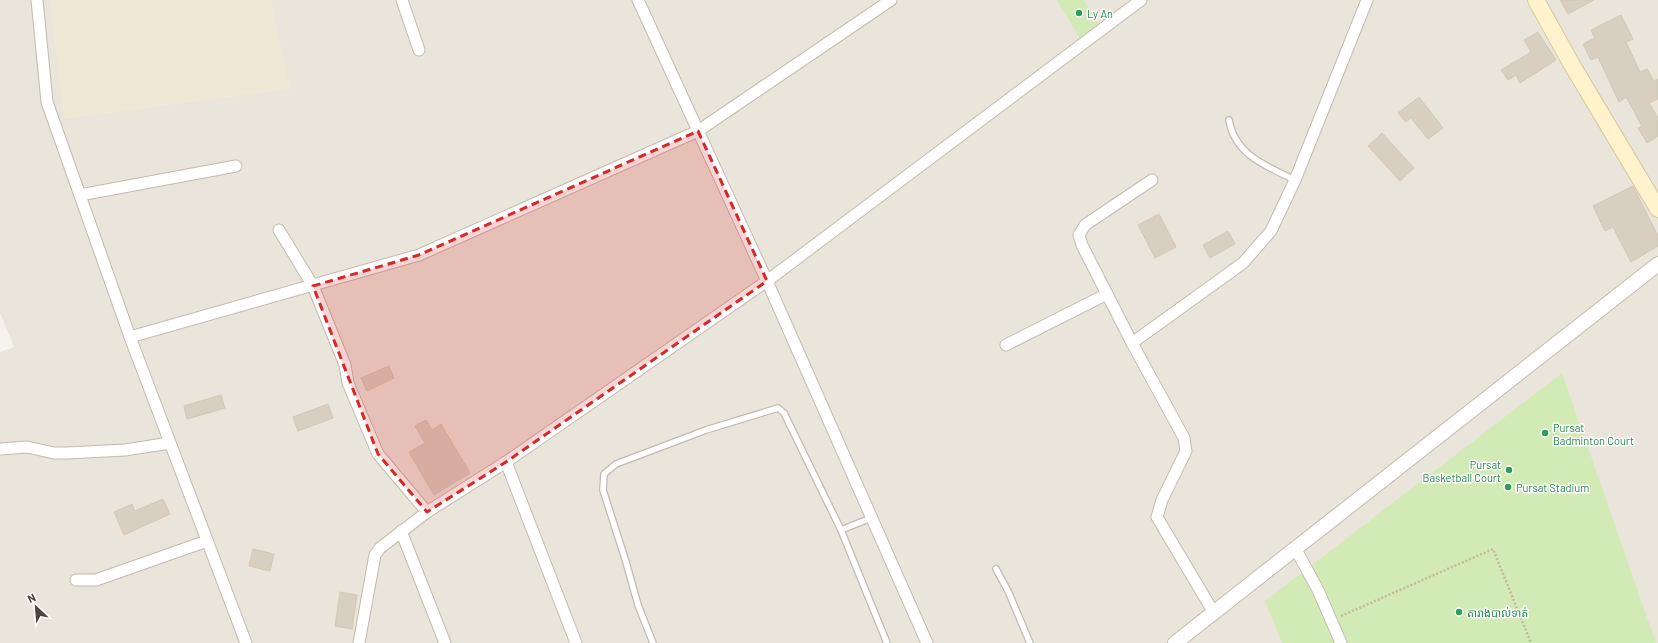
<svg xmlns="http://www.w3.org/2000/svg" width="1658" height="643" font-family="Barlow,'Noto Sans Khmer',sans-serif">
<rect width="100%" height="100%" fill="#f6f3ec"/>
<polygon fill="#eae5da" points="0,0 1658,0 1658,643 0,643 0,352 14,347 0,313"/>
<polygon fill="#efe8d6" points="50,0 271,0 290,89 64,119"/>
<g fill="#d2eab5">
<polygon points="1057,0 1084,0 1100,26 1081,40"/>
<polygon points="1562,373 1656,643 1282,643 1265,601"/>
</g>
<g fill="#d8cfc1" stroke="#d3c7b4">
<polygon points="1560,0 1594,0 1568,14"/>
<polygon points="1621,15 1633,39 1626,42 1640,72 1647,69 1654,81 1658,79 1658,99 1649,103 1658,118 1658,136 1647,143 1638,128 1642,126 1626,97 1619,102 1598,57 1591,60 1583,44 1595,38 1591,30"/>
<polygon points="1538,32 1556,60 1520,83 1516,75 1508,80 1501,70 1531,52 1524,40"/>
<polygon points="1419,97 1443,128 1428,139 1411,118 1406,122 1398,113"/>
<polygon points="1382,133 1414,168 1400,181 1368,146"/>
<polygon points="1633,186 1658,236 1658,246 1631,262 1613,227 1605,231 1593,206"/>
<polygon points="1159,214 1176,247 1155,258 1138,225"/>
<polygon points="1228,231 1235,244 1210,258 1203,245"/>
<polygon points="389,366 394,378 367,391 361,378"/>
<polygon points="221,395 225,408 187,419 184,406"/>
<polygon points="328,404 333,418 298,431 293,417"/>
<polygon points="426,420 432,430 441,424 470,473 434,495 409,452 425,443 415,426"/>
<polygon points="163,499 170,514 124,535 114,512 132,504 135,511"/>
<polygon points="253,549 274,554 270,571 249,566"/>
<polygon points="340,592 357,595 352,629 335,626"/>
</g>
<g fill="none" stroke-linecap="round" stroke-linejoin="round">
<defs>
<g id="service">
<path d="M1229 120C1235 155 1266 166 1295 180"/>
<polyline points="841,530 871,518"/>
<polyline points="996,569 1008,591 1030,643"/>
<polyline points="653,643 638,605 626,562 603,490 604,474 616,464 706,430 778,408 784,413 841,530 887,643"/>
</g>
<g id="minor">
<polyline points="37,0 47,102 130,337 246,643"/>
<polyline points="402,0 419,50"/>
<polyline points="638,0 767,281 927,643"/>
<polyline points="1152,180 1085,225 1079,235 1082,245 1132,343 1184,438 1186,451 1162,500 1157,517 1214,613"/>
<polyline points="80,195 236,166"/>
<polyline points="279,230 313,286 345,365 348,383 378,454 427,512"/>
<polyline points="130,337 419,255 698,131 891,0"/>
<polyline points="1132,343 1243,263 1271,231 1295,180 1367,0"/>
<polyline points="1006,345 1107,294"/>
<polyline points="0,449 27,447 54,453 67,453 125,450 170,443"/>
<polyline points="506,462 576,643"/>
<polyline points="401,531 445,643"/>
<polyline points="1295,548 1318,590 1341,643"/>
<polyline points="76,580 96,580 207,541"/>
<polyline points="359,643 375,555 380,548 427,512 506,462 767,281 1141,0"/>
</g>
<polyline id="tertiary" points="1175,643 1658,264"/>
<polyline id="secondary" points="1536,0 1572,65 1658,209"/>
</defs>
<use href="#service" stroke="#c2bbae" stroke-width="8"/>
<use href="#minor" stroke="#c2bbae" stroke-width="13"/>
<use href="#tertiary" stroke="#c2bbae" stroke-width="16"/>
<use href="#secondary" stroke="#d6c79b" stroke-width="18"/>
<polyline stroke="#c4b79f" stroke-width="2.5" stroke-dasharray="2 2" stroke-linecap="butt" points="1341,616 1493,549 1531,643"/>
<use href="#service" stroke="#fff" stroke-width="5.5"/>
<use href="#minor" stroke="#fff" stroke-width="11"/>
<use href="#tertiary" stroke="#fff" stroke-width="14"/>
<use href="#secondary" stroke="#fff3cd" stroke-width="16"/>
</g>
<path fill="#d62828" fill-opacity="0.2" stroke="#d62828" stroke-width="3" stroke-dasharray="8 5" stroke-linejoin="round" d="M698 131 767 281 506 462 427 512 378 454 313 286 419 255Z"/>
<g fill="#2e9e5b" stroke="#fff" stroke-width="1.5">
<circle cx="1079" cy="13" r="4"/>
<circle cx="1545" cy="433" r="4"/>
<circle cx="1509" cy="470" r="4"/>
<circle cx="1508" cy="487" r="4"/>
<circle cx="1459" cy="612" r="4"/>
</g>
<g text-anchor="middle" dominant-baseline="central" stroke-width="3" stroke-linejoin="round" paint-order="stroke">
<g font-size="11" fill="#27864d" stroke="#fff" text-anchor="start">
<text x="1087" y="13">Ly An</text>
<text x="1553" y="427">Pursat<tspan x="1553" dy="13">Badminton Court</tspan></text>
<text x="1501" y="464" text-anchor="end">Pursat<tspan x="1501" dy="13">Basketball Court</tspan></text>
<text x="1516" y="487">Pursat Stadium</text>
<text x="1467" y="612">តារាងបាល់ទាត់</text>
</g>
</g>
<g transform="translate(36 607) rotate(334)" stroke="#ffffff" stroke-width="3" paint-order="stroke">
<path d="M0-3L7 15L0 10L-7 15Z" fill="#4b4439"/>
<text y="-6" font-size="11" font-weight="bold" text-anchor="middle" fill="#4b4439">N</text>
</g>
</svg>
